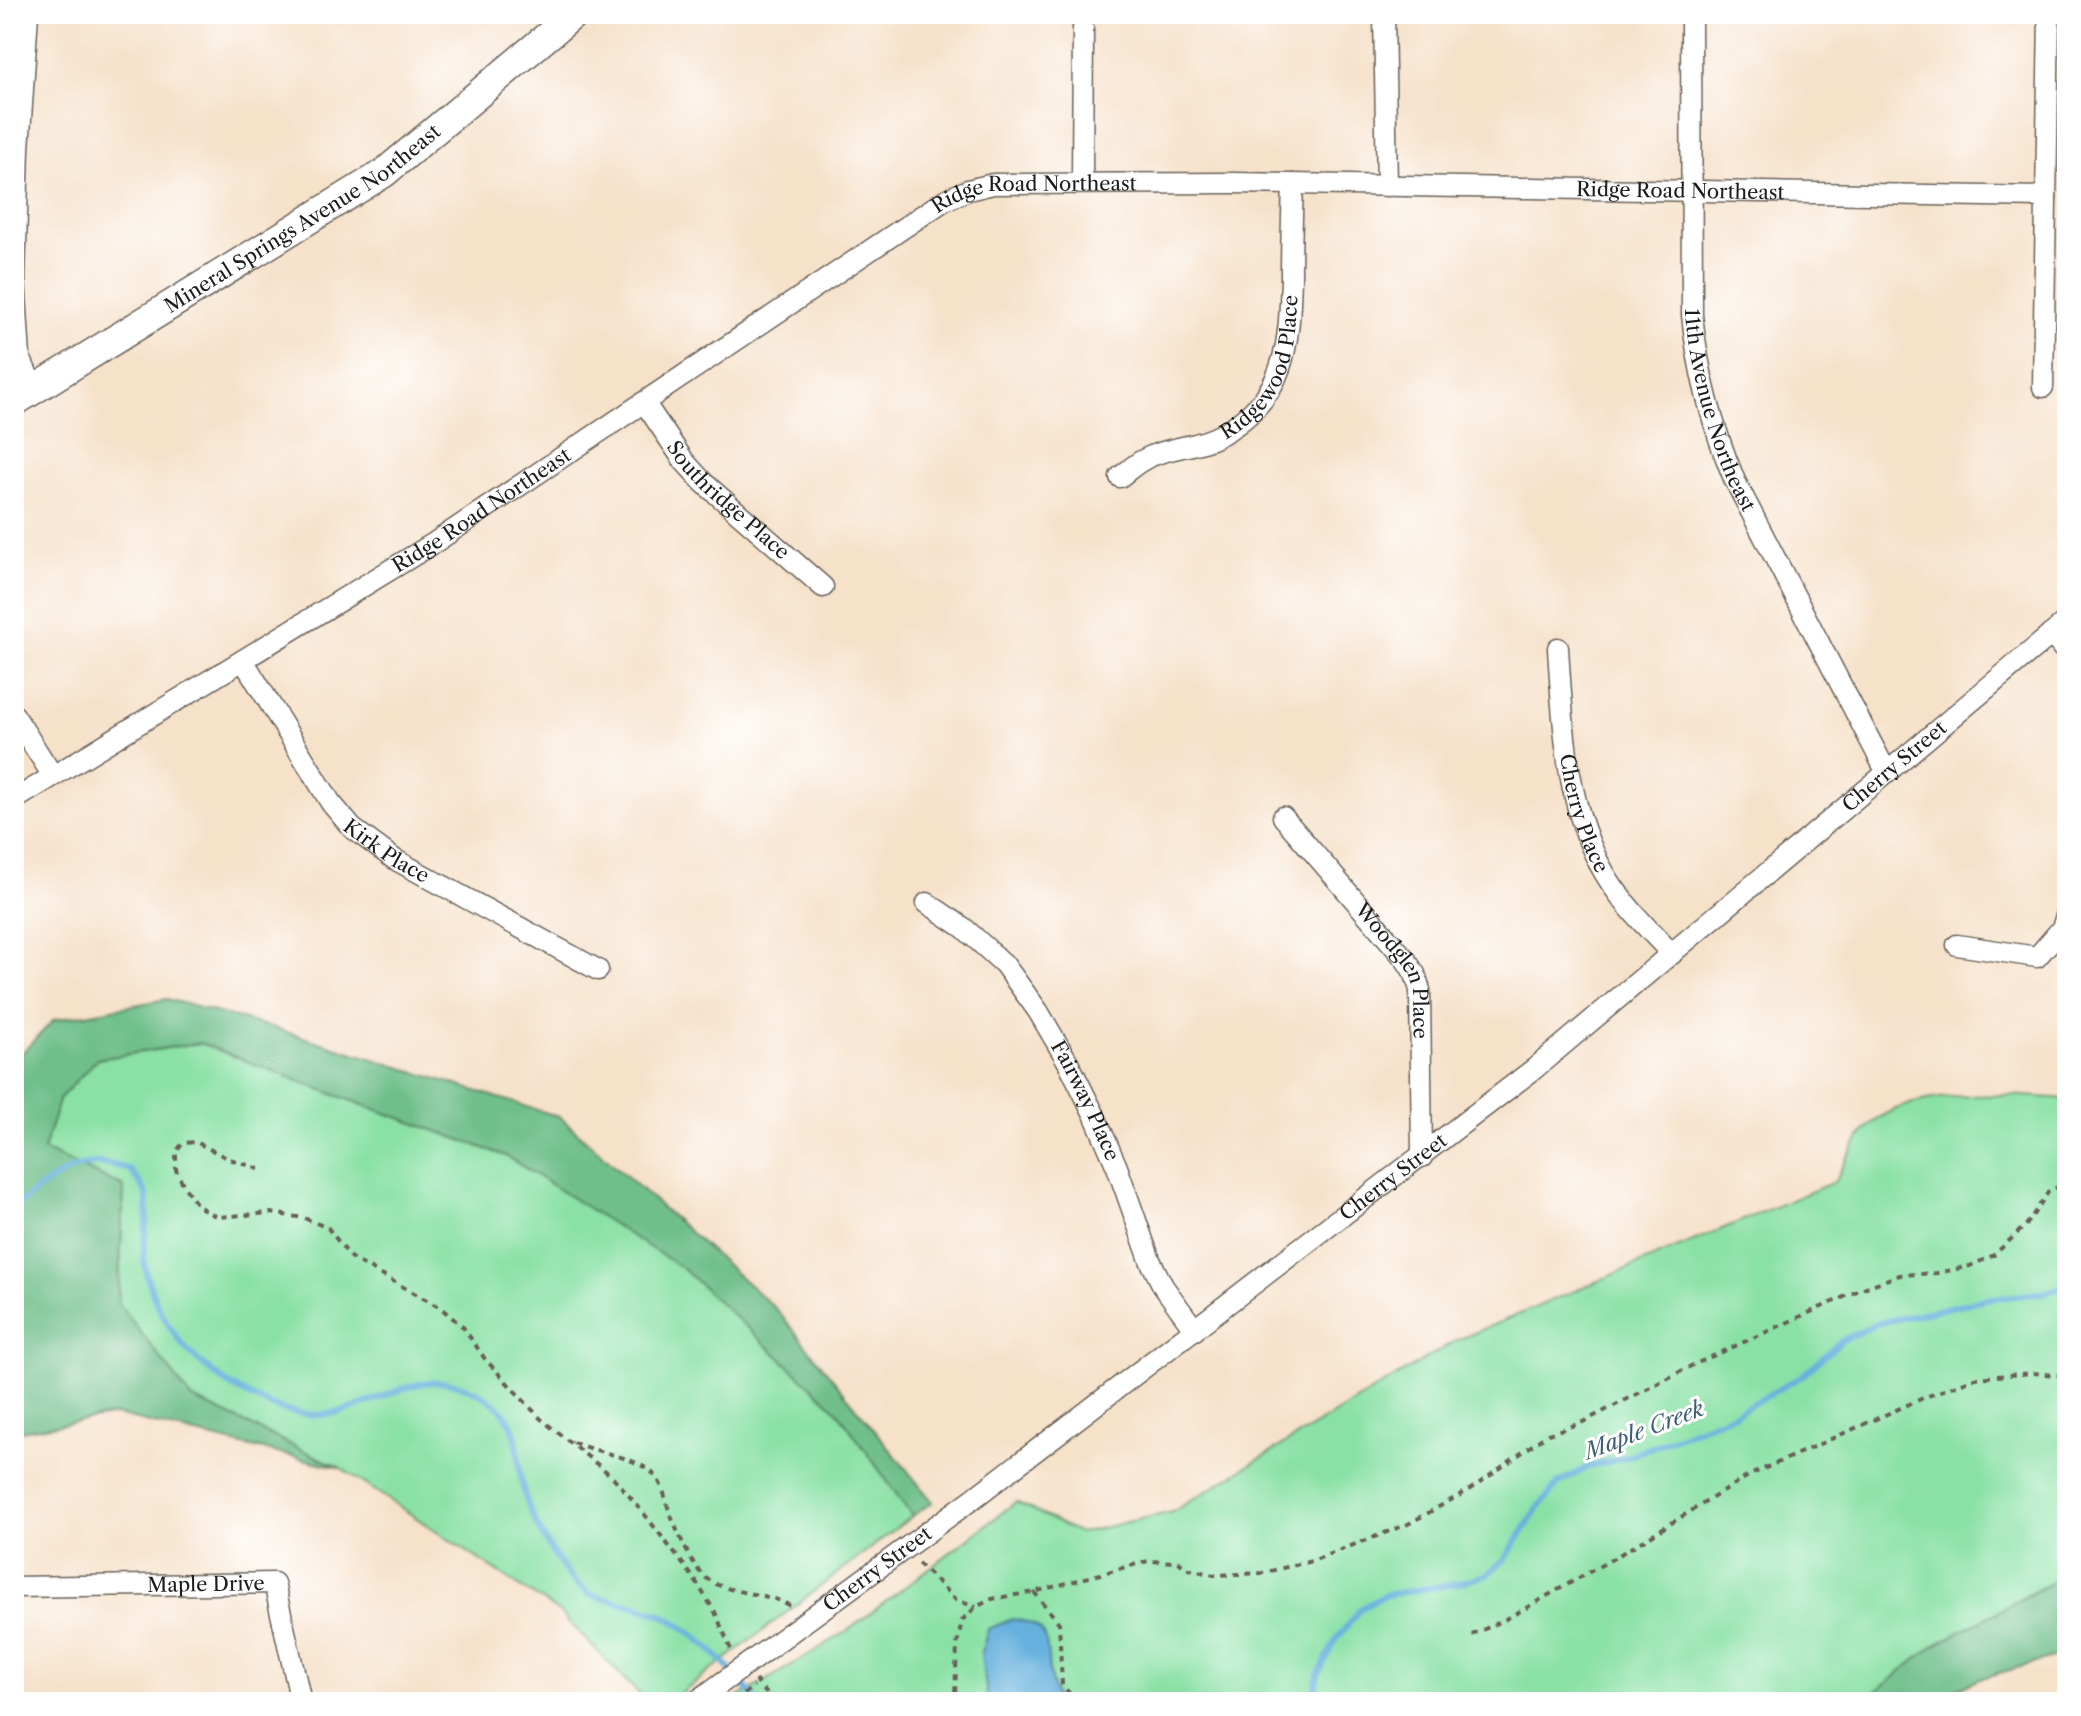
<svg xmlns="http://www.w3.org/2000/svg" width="2081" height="1716" font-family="'Libre Caslon Text',serif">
<rect width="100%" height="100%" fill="#fff"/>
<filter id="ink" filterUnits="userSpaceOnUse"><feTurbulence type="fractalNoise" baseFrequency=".0125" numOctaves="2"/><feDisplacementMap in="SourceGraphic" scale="16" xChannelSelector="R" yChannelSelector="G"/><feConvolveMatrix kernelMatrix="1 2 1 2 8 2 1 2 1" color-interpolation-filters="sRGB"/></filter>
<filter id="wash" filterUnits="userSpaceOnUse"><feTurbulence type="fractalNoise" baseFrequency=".006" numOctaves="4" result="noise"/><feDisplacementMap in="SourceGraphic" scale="32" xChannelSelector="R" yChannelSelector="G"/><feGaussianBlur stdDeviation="1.8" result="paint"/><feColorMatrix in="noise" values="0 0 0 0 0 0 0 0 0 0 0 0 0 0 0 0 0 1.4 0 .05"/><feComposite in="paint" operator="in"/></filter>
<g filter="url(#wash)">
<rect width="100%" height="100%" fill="#f6e1c9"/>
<g fill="#8ae1a5" stroke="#537e60" stroke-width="2">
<polygon points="200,1043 333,1094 506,1156 683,1268 836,1409 912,1516 670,1702 647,1702 560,1613 341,1468 191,1398 118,1303 124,1187 43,1150 60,1098 97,1059"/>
<path d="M2010 1095 2067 1099V1574L1932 1647 1863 1702H731L846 1632 1016 1502 1079 1533 1172 1512 1455 1341 1834 1182C1844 1166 1854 1141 1867 1128 1906 1092 1961 1097 2010 1095Z"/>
</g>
<g fill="#6fbf8a" stroke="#466e53" stroke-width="2">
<polygon points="167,999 274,1028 560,1117 777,1310 933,1502 912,1516 836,1409 683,1269 506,1156 333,1094 200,1043 97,1059 60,1098 43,1150 124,1187 118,1303 191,1398 341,1468 116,1415 14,1432 14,1061 54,1020"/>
<polygon points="2067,1574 2067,1654 1985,1677 1923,1702 1863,1702 1932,1647"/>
</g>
<path fill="#65b0dd" stroke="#40667c" stroke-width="2" d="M1012 1619C1051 1626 1045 1635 1049 1669 1050 1680 1055 1691 1056 1702H988L981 1655 988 1629Z"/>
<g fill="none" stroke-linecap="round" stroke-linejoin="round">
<g stroke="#65b0dd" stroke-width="6">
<path d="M14 1208C37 1190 67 1164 98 1163 108 1163 119 1167 129 1169 134 1176 144 1186 146 1194 151 1213 142 1240 144 1261 147 1289 164 1321 181 1343 214 1382 283 1424 335 1413 385 1403 421 1365 474 1391 527 1417 513 1446 524 1493 531 1517 548 1548 563 1568 569 1576 580 1588 589 1594 597 1598 610 1599 618 1602 637 1606 659 1612 675 1622 708 1642 734 1673 758 1702"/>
<polyline points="1313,1702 1318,1674 1336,1640 1360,1609 1385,1595 1459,1583 1488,1574 1506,1558 1537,1509 1559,1483 1588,1467 1627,1457 1736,1413 1802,1376 1841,1341 1875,1324 1985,1299 2042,1293 2067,1286"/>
</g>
</g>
</g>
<g filter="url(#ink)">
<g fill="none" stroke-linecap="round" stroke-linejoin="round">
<defs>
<g id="street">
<polyline points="28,14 19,149 15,278 20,357 34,390"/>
<polyline points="1384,14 1387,186"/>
<path id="s1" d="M1691 14 1692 315C1698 374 1712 426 1735 481L1887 773"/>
<polyline points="1082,183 1083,28"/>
<polyline points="2043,387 2049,14"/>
<path id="s2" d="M644 402 684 461 704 483 823 587"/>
<path id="s3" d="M1120 477C1128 471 1136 463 1145 459 1169 446 1197 448 1220 435 1288 397 1289 345 1291 276 1291 246 1292 215 1293 184"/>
<polyline points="2051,634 2067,653"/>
<path id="s4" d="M1558 648C1563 724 1565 806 1605 874 1623 904 1648 929 1672 954"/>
<path id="s5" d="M243 660 331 803 352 828 394 859 598 970"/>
<polyline points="14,715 53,776"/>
<path id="s6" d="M14 800 434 543 945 200 968 190 993 184 1233 183 2046 197"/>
<path id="s7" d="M1283 817 1406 960 1415 974 1420 990 1422 1157"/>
<path id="s8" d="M927 903 964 928 1004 964 1038 1011 1068 1062 1094 1114 1117 1167 1150 1260 1163 1286 1195 1330"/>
<polyline points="1957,945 2037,957 2062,928 2067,913"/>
<path id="s9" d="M14 1587 274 1583 301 1702"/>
<path id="s10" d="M761 1654 974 1498 1534 1069 2067 621"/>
</g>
<g id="secondary">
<path id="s11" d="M14 402 384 173 574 14"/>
</g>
</defs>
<use href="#street" stroke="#686159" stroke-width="23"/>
<use href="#secondary" stroke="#686159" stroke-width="31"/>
<g stroke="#686159" stroke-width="4" stroke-dasharray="6 6" stroke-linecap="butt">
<polyline points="259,1169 227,1158 196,1142 183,1143 176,1152 176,1170 185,1188 198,1206 217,1217 271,1213 304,1218 328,1228 351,1258 441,1308 463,1327 485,1359 541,1419 613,1477 642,1511 693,1577 715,1612 732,1652"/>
<path d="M573 1442C597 1453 628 1455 649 1470 664 1482 664 1497 670 1513 676 1529 693 1569 706 1578 732 1597 768 1590 793 1608"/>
<polyline points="918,1563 956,1600 976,1607"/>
<polyline points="1034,1592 1059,1623 1062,1685 1077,1702"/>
<polyline points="1472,1635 1510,1617 1614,1558 1750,1475 1923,1398 1975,1378 2033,1373 2067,1376"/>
<polyline points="755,1680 774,1702"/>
<polyline points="949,1702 955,1695 957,1645 962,1620 976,1607 992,1599 1034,1592 1148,1561 1179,1562 1185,1568 1214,1575 1262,1573 1312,1561 1408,1524 1471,1489 1548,1434 1583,1422 1693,1365 1866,1287 1900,1275 1937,1273 1970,1266 1994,1255 2027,1224 2049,1191 2067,1183"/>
</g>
<use href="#street" stroke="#fff" stroke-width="20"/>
<use href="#secondary" stroke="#fff" stroke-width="28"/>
<defs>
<polyline id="street-bridge" points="697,1701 761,1654"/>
</defs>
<use href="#street-bridge" stroke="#686159" stroke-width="23" stroke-linecap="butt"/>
<polyline stroke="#686159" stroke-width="4" stroke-dasharray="6 6" stroke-linecap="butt" points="735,1702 754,1686"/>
<use href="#street-bridge" stroke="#fff" stroke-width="20"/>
</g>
</g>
<g text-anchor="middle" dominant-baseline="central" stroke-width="6" stroke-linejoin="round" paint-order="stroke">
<g font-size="20" fill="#1c1c1c" stroke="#fff">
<text stroke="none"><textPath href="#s6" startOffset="1846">Ridge Road Northeast</textPath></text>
<text stroke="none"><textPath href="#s6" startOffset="1198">Ridge Road Northeast</textPath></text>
<text stroke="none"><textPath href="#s11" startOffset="342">Mineral Springs Avenue Northeast</textPath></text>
<text stroke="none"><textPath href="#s3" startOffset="194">Ridgewood Place</textPath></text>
<text stroke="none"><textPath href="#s1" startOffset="400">11th Avenue Northeast</textPath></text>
<text stroke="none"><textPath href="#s2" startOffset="130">Southridge Place</textPath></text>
<text stroke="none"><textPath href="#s6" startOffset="550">Ridge Road Northeast</textPath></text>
<text stroke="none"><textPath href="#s10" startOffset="1440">Cherry Street</textPath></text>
<text stroke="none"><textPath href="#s4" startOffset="168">Cherry Place</textPath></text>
<text stroke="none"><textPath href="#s5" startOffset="242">Kirk Place</textPath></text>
<text stroke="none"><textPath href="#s7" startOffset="194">Woodglen Place</textPath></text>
<text stroke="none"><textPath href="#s8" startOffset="258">Fairway Place</textPath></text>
<text stroke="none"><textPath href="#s10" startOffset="792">Cherry Street</textPath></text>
<text stroke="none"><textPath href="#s10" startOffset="144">Cherry Street</textPath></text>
<text stroke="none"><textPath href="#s9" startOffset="192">Maple Drive</textPath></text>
</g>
<g font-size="22" font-style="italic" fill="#3d5f73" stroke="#fff">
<text transform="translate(1644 1430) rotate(-21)">Maple Creek</text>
</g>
</g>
<rect width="2081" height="1716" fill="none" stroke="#fff" stroke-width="48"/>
</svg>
